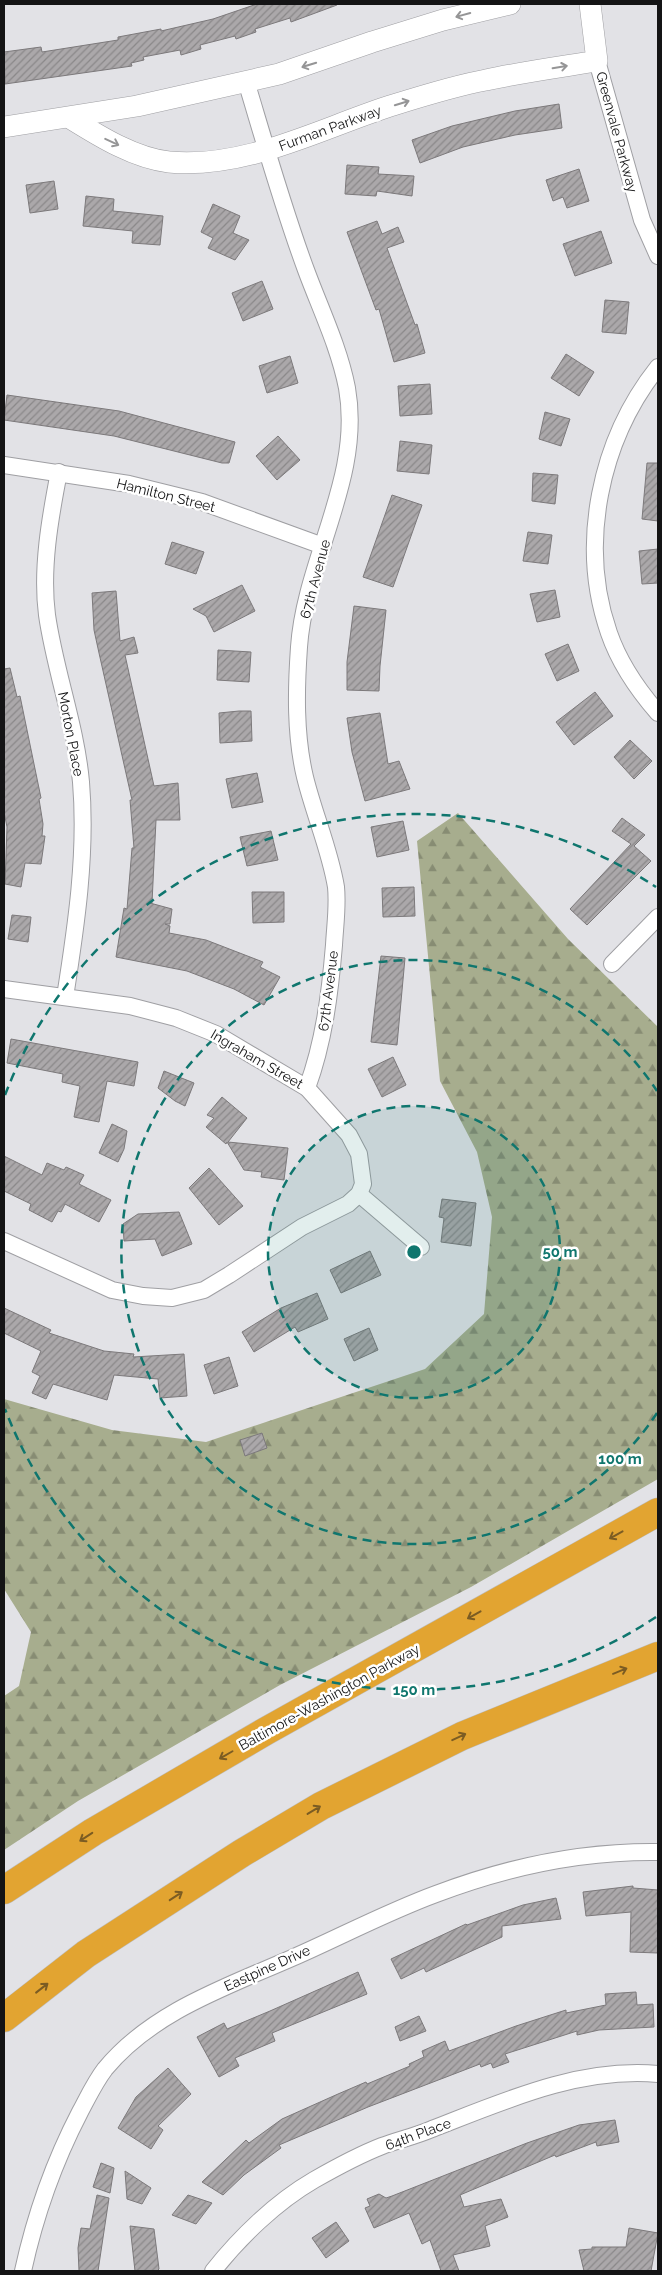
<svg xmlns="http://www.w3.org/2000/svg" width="662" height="2275" font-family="Raleway,sans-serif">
<defs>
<pattern id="forest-firs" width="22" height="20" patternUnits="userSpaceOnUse" patternTransform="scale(1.25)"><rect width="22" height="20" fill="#a7ad8e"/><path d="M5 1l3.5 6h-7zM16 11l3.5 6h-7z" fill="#878c73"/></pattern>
<pattern id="building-hatch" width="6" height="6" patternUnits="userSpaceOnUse" patternTransform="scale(1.25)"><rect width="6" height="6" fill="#aba8aa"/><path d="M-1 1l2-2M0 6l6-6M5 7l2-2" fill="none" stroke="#8a8889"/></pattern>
</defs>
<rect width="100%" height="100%" fill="#e2e2e6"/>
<polygon fill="url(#forest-firs)" points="458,813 568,939 658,1027 658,1479 471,1587 280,1685 78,1801 4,1850 4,1696 19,1686 31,1632 4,1589 4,1399 112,1430 206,1442 425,1369 484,1314 492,1217 477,1152 440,1081 417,841"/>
<g fill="url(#building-hatch)" stroke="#7c797b">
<polygon points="257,4 336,4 337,5 291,22 290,18 255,29 256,32 236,39 235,36 200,45 201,49 181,55 180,50 143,57 144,60 131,63 132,66 5,84 4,52 41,47 42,52 118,40 118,37 161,29 161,31 213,19"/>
<polygon points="559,104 562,128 515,135 463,147 420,163 412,140 452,126 515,111"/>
<polygon points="347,165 379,167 378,174 414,176 412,196 377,191 376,196 345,194"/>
<polygon points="579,169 589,201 567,208 563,197 553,201 546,180"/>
<polygon points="54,181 58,209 30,213 26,185"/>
<polygon points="86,196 114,199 113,211 163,216 160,245 132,243 133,231 83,226"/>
<polygon points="213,204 240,216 233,233 249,240 235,260 208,248 213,238 201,232"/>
<polygon points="377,221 382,234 398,227 404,242 387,248 415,325 417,324 425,353 394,362 379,309 376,310 347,232"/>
<polygon points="601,231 612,263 575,276 563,244"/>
<polygon points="262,281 273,309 243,321 232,293"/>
<polygon points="605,300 629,302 626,334 602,332"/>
<polygon points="566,354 594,372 579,396 551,378"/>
<polygon points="290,356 298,383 267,393 259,366"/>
<polygon points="430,384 432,414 400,416 398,386"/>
<polygon points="7,395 119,411 235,442 229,463 222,463 114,436 4,420"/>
<polygon points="545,412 570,419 561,446 539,439"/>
<polygon points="278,436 300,460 277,480 256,456"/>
<polygon points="400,441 432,445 429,474 397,471"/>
<polygon points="647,463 658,463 658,521 642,519"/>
<polygon points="533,473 558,475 555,504 532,501"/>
<polygon points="392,495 422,505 393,587 363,577"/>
<polygon points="528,532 552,535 548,564 523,561"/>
<polygon points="172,542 204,552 196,574 165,564"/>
<polygon points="658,549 658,583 642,584 639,551"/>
<polygon points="242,585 255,611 214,632 206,616 193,609"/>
<polygon points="555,590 560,617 537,622 530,594"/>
<polygon points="116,591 120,641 134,637 138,653 125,655 154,786 178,783 180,820 156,820 152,903 150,903 172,909 170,924 165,924 170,926 169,933 206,940 263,962 260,967 280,977 264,1005 234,989 187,971 116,957 124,908 127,909 132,848 134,848 130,800 132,800 99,653 94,630 92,593"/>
<polygon points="354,606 386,610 380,666 379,691 347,690 347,662"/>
<polygon points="568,644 579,671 557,681 545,654"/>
<polygon points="218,650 251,652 249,682 217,680"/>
<polygon points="10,668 17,697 20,696 41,798 39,799 43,824 42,836 45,836 41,864 25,863 21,887 5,884 7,827 4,812 4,669"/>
<polygon points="595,692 613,716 574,745 556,722"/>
<polygon points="239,711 251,711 252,741 220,743 219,713"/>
<polygon points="380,713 388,764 399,761 410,789 365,801 352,752 347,718"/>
<polygon points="630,740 652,761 634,779 614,757"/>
<polygon points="257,773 263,802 232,808 226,779"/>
<polygon points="622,818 645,835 634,846 651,861 587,925 570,909 631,844 612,831"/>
<polygon points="403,821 409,850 377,857 371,827"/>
<polygon points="271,831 278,860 247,866 240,837"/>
<polygon points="414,887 415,916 383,917 382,888"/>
<polygon points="252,892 284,892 284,922 253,923"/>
<polygon points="12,915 31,917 28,942 8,939"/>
<polygon points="381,956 405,958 397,1045 371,1042"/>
<polygon points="11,1039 138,1062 134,1086 107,1081 99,1122 74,1117 80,1086 62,1082 63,1074 7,1063"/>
<polygon points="393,1057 406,1085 382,1097 368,1069"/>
<polygon points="164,1071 194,1083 185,1106 175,1101 158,1088"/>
<polygon points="222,1097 247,1118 228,1142 288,1148 284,1180 261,1177 262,1172 244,1170 227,1142 226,1144 206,1127 214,1118 207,1115"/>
<polygon points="112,1124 127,1131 124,1149 118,1162 99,1153"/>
<polygon points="4,1156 42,1175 47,1163 64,1170 66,1167 84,1175 79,1184 111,1200 99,1222 65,1204 61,1212 58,1211 52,1222 29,1210 31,1204 4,1191"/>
<polygon points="209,1168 243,1206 219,1225 189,1188"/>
<polygon points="442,1199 476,1203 471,1246 441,1242 444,1218 439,1217"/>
<polygon points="179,1212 192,1244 162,1256 155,1239 124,1241 123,1224 138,1214"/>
<polygon points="370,1251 381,1275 341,1293 330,1270"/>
<polygon points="317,1293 328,1319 298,1332 295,1327 254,1352 242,1332 281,1308"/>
<polygon points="4,1308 51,1330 49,1333 104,1351 134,1354 133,1357 184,1354 187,1396 160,1398 158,1379 114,1375 107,1400 53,1384 46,1399 32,1393 40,1376 32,1372 41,1351 4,1333"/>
<polygon points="369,1328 378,1350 354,1361 344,1339"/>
<polygon points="229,1357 238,1386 214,1394 204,1365"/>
<polygon points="262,1433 267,1448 245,1456 240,1440"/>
<polygon points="633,1886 633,1888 658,1890 658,1953 630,1952 631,1912 586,1916 583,1892"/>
<polygon points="556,1898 561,1919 502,1926 502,1937 426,1972 424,1968 401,1979 391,1959 466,1924 467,1925 523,1905"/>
<polygon points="358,1972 367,1994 272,2033 275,2041 235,2058 239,2066 219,2077 197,2037 224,2023 227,2029 270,2011"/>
<polygon points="636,1992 637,2005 653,2004 654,2027 599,2030 577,2035 577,2031 505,2054 509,2062 493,2068 491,2063 481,2067 480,2064 368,2107 279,2145 281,2148 244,2175 223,2195 202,2182 246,2140 249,2143 282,2119 338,2094 366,2082 367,2084 410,2066 409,2064 424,2057 422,2051 445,2041 449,2051 516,2026 566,2010 566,2013 606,2005 605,1994"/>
<polygon points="419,2016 426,2031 400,2041 395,2027"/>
<polygon points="168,2068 191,2094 158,2126 163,2130 151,2149 118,2128 136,2097"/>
<polygon points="615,2120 619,2142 597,2146 596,2142 556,2157 555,2155 460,2195 464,2207 501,2199 508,2217 485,2226 490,2246 453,2255 459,2271 441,2271 430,2240 422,2244 409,2213 374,2228 365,2208 370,2206 367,2199 379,2194 386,2198 392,2196 527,2143 579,2125"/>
<polygon points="101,2163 114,2168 110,2193 93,2187"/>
<polygon points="125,2171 151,2188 142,2204 127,2199"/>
<polygon points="97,2195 109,2198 98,2271 79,2271 78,2248 81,2228 90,2229"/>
<polygon points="188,2195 212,2203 196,2224 172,2215"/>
<polygon points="336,2222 349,2241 326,2258 312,2238"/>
<polygon points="130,2226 154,2229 159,2269 157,2271 135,2271"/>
<polygon points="629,2228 658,2233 651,2271 584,2271 579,2250 592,2249 592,2247 626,2247"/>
</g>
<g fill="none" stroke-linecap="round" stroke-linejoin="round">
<defs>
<g id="minor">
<polyline points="597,61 642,220 658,256"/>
<path d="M246 81C265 144 283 208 306 270 320 308 339 347 347 388 363 478 305 559 299 647 296 690 295 735 305 777 314 814 330 850 336 887 338 906 335 926 334 945 330 993 324 1042 307 1088"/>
<path d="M658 367C600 440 578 544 609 633 619 662 638 690 658 713"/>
<polyline points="4,465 129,484 202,502 323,546"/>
<path d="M59 472C50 518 41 569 47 615 55 671 76 726 81 782 87 854 76 927 65 997"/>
<polyline points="612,964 658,917"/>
<polyline points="4,989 130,1006 176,1018 216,1034 307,1088 349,1135 359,1154 363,1184 359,1194 348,1204 302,1227 229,1275 204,1290 172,1298 143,1296 112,1290 4,1241"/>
<polyline points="359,1194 421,1247"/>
<path d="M23 2271C35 2216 54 2162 80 2112 88 2097 95 2082 105 2069 152 2012 226 1987 292 1958 340 1937 387 1912 436 1894 507 1867 582 1851 658 1852"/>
<path d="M213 2271C240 2237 276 2202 314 2180 335 2168 359 2155 382 2146 398 2140 416 2136 432 2129 504 2101 579 2067 658 2074"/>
</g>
<g id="tertiary">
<path d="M70 118C99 136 134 158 169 162 245 169 317 130 387 107 419 97 453 86 486 80 523 72 560 67 597 61L590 4"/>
<polyline points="4,127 137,106 279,74 372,42 443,20 510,4"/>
</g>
<g id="motorway">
<polyline points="4,1890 93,1832 266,1731 658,1512"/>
<polyline points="4,2018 86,1954 242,1853 321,1806 462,1736 658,1656"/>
</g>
</defs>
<use href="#minor" stroke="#9f9fa3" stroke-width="18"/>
<use href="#tertiary" stroke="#9f9fa3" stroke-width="22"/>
<use href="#motorway" stroke="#bdbdbd" stroke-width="29"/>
<use href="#minor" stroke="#fff" stroke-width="16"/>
<use href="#tertiary" stroke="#fff" stroke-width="21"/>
<use href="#motorway" stroke="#e2a431" stroke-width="28"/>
</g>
<defs><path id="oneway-shaft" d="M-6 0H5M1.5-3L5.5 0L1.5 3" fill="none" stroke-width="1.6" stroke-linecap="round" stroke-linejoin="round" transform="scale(1.25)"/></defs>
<g stroke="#959596">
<use href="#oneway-shaft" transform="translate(463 15) rotate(165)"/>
<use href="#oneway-shaft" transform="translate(309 65) rotate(163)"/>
<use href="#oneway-shaft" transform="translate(560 67) rotate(-9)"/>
<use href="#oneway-shaft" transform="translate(402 103) rotate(-17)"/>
<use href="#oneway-shaft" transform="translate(112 142) rotate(25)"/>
</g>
<g stroke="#7b5c23">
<use href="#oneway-shaft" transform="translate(616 1535) rotate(151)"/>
<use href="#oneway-shaft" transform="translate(474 1615) rotate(151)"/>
<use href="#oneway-shaft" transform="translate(620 1671) rotate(-22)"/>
<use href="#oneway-shaft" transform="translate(459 1737) rotate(-25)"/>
<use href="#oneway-shaft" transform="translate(226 1755) rotate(150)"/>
<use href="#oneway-shaft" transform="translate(314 1810) rotate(-31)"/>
<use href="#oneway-shaft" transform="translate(86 1837) rotate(147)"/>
<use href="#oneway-shaft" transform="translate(176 1896) rotate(-33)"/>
<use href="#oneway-shaft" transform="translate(42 1988) rotate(-38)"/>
</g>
<circle cx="414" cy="1252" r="146" fill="#0f766e" fill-opacity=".12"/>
<g fill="none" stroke="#0f766e" stroke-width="2.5" stroke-dasharray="9 6">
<circle cx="414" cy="1252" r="146"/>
<path d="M657 1413A292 292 0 1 1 657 1091"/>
<path d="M656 1617A438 438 0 0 1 5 1409M5 1095A438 438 0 0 1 656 887"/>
</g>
<g text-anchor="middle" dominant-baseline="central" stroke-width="5" stroke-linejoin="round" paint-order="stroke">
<g font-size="14" fill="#141415" stroke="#fff">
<text transform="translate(330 128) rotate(-20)">Furman Parkway</text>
<text transform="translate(617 132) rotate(75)">Greenvale Parkway</text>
<text transform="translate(166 495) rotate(14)">Hamilton Street</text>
<text transform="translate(315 579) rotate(-75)">67th Avenue</text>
<text transform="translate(71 734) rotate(79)">Morton Place</text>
<text transform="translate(328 991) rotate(-83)">67th Avenue</text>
<text transform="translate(257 1059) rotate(30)">Ingraham Street</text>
<text transform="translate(329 1697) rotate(-29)">Baltimore-Washington Parkway</text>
<text transform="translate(267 1968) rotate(-24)">Eastpine Drive</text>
<text transform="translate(418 2134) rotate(-20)">64th Place</text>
</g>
</g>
<circle cx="414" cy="1252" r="8" fill="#0f766e" stroke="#fff" stroke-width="2.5"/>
<g font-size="15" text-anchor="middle" font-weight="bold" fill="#0f766e" stroke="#fff" stroke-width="5" stroke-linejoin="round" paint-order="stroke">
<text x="560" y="1257">50 m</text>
<text x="620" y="1464">100 m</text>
<text x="414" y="1695">150 m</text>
</g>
<rect width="662" height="2275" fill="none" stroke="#141415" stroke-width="10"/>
</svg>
